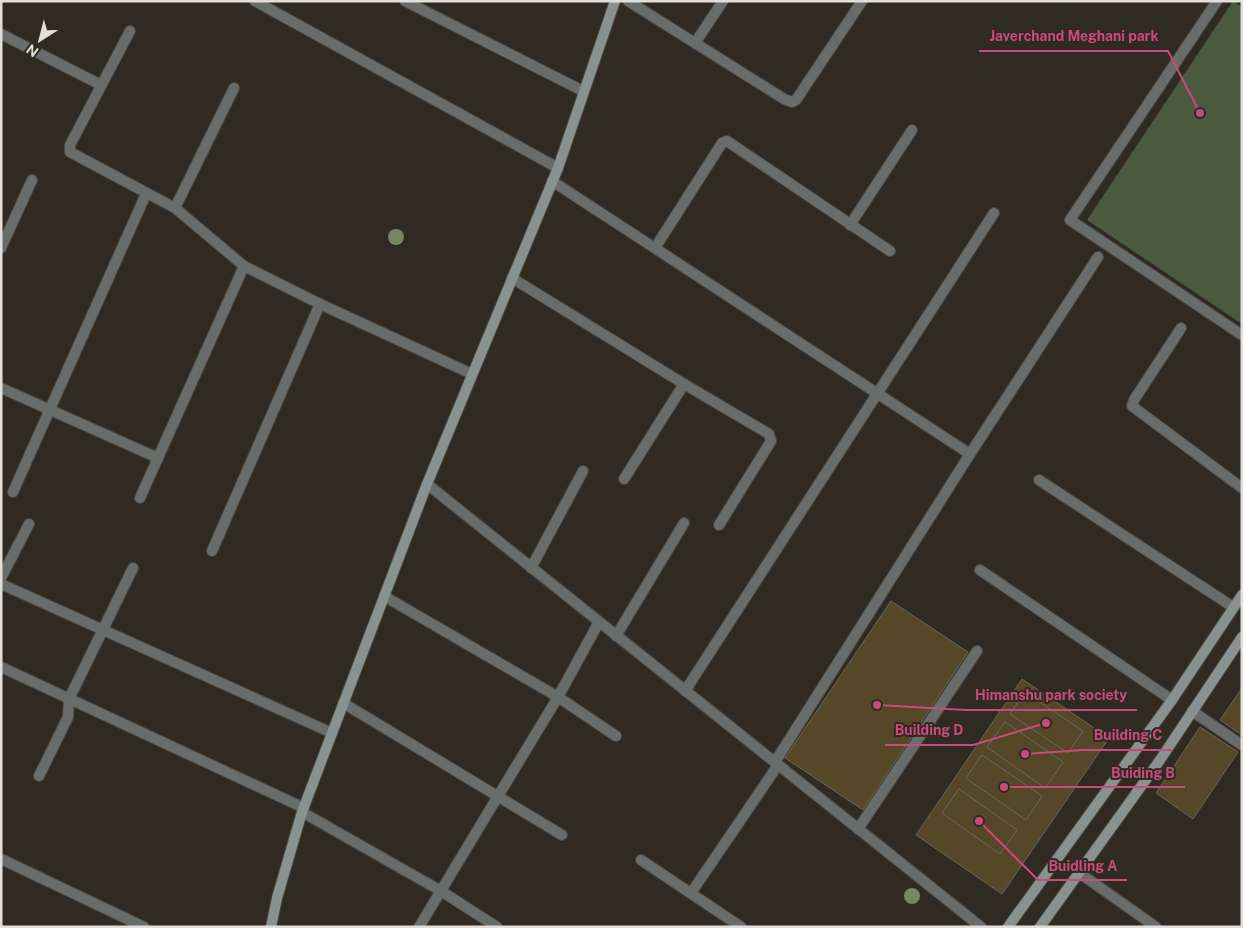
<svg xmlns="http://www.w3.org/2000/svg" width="1243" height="928" font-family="'Public Sans',sans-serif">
<rect width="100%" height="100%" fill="#2f2b23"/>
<polygon fill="#4b5a3f" points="1233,1 1242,7 1242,324 1087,220"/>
<g fill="#564729" stroke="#69655c" fill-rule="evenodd">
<polygon points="891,601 968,652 863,810 785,758"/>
<path d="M1022 679 1109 738 1002 894 916 835ZM1025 692 1083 731 1068 753 1010 714ZM1005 722 1063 762 1045 788 987 747ZM982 755 1042 796 1026 820 966 778ZM959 789 1017 830 1000 854 942 813Z"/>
<polygon points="1242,688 1242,735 1220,720"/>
<polygon points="1025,692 1083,731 1068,753 1010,714"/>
<polygon points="1005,722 1063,762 1045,788 987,747"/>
<polygon points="1200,727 1238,752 1193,819 1156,793"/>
<polygon points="982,755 1042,796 1026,820 966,778"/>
<polygon points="959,789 1017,830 1000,854 942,813"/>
</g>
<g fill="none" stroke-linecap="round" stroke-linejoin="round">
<defs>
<g id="lane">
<polyline points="1217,1 1070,220 1242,335"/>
<polyline points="1192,711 1242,745"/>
<polyline points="1078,872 1156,927"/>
</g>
<g id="street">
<polyline points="255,1 558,168"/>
<polyline points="405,1 583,91"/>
<polyline points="628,1 784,99 792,102 796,100 862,1"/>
<polyline points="130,31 70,145 70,152 175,208 244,266 320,304 472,374"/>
<polyline points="1,34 101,85"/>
<polyline points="695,43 723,1"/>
<polyline points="552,181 970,454"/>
<polyline points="175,208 234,88"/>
<polyline points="850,225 912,130"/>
<polyline points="1,248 32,180"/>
<polyline points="655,248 722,143 727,141 890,251"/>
<polyline points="512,278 684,384 769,434 771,441 719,525"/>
<polyline points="1181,328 1134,400 1132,406 1242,488"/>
<polyline points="1,388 158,458"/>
<polyline points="624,479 684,384"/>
<polyline points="1039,480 1233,607"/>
<polyline points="427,484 981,927"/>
<polyline points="13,492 146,194"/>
<polyline points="140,498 244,266"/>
<polyline points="212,551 320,304"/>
<polyline points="531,568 583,471"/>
<polyline points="980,570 1172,700"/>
<polyline points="1,578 29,524"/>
<polyline points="1,584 332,733"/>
<polyline points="384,596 558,697 616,736"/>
<polyline points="616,636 684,523"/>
<polyline points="1,667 304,808"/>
<polyline points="685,691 994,213"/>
<polyline points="343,703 562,835"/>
<polyline points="775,762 970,454 1098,257"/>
<polyline points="39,776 68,717 69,699 133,568"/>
<polyline points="302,812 441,891 497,927"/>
<polyline points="858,829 977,651"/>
<polyline points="1,859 144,927"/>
<polyline points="641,860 741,927"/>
<polyline points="691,893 778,765"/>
<polyline points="419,927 558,697 599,622"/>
</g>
<g id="secondary">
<polyline points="271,927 277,898 302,812 427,484 558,168 615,1"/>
<polyline points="1008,927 1172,700 1242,595"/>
<polyline points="1040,927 1160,760 1242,637"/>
</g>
</defs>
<use href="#lane" stroke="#4c4840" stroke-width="12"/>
<use href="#street" stroke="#4c4840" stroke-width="12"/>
<use href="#secondary" stroke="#4c4840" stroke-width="12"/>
<use href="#lane" stroke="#686d6c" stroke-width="10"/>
<use href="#street" stroke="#686d6c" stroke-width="10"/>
<use href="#secondary" stroke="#8a9291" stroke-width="10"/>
</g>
<g fill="#778665">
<circle cx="396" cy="237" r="8"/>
<circle cx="912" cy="896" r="8"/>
</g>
<path fill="none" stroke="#ca4a7b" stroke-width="2" d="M1200 113L1168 51H979M877 705L965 710H1137M1046 723L973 745H885M1025 754L1083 750H1172M1004 787L1101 787H1185M979 821L1038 880H1127"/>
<g fill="#ca4a7b" stroke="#2f2b23" stroke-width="2">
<circle cx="1200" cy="113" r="5"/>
<circle cx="877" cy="705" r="5"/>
<circle cx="1046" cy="723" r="5"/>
<circle cx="1025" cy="754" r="5"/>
<circle cx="1004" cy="787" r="5"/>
<circle cx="979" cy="821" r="5"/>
</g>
<g font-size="14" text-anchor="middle" font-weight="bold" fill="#ca4a7b" stroke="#2f2b23" stroke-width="4" stroke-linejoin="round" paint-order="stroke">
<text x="1074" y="41">Javerchand Meghani park</text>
<text x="1051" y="700">Himanshu park society</text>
<text x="929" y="735">Building D</text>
<text x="1128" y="740">Building C</text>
<text x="1143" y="778">Buiding B</text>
<text x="1083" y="871">Buidling A</text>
</g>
<rect width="1243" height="928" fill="none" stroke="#e2dfdb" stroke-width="5"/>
<g transform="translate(40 40) rotate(216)" stroke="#2f2b23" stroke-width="4" paint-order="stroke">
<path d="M0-4L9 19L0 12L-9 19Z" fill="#e2dfdb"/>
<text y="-8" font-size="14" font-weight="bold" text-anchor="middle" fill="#e2dfdb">N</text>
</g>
</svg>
